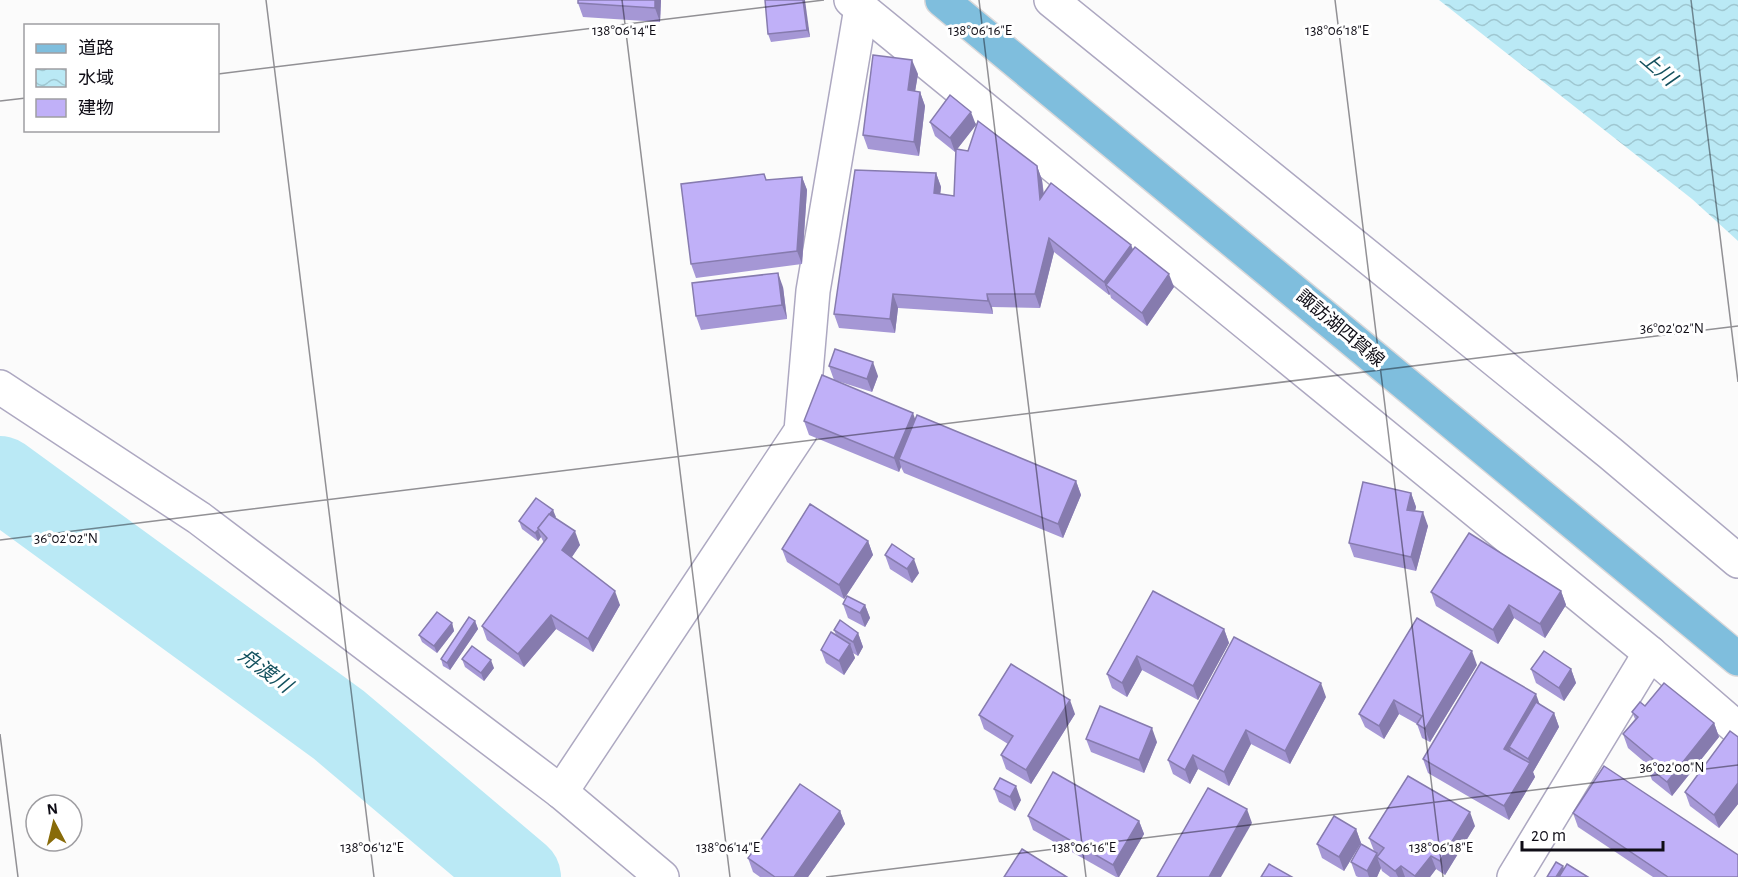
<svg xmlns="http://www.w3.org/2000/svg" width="1738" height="877" font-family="'Alegreya Sans','Noto Sans JP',sans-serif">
<defs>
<pattern id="water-waves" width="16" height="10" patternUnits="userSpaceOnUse" patternTransform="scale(1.5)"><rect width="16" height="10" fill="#bae9f5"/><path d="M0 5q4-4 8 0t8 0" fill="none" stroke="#9fc7d1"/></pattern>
</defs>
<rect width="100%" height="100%" fill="#fbfbfb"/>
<polygon fill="url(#water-waves)" points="1439,0 1738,0 1738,241 1692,199"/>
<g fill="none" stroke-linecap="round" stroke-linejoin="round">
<polyline stroke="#bae9f5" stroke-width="84" points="0,478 339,725 519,877"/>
<defs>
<g id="minor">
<polyline points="851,0 1650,653 1738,729"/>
<polyline points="1051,0 1610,453 1738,561"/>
<polyline points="0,387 199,518 561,792 662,877"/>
<polyline points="561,792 801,431 813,291 861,8"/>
<polyline points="1514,877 1650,653"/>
</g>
<polyline id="major" points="942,0 1738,659"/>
</defs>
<use href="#minor" stroke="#ada8c1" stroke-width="36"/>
<use href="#major" stroke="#d9d8da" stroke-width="36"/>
<use href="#minor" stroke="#fff" stroke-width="33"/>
<use href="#major" stroke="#7fbedd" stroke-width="33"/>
</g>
<g fill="#a597d5">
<polygon points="578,0 661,0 660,22 583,17 578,3"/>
<polygon points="803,0 810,37 771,42 768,34"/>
<polygon points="918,74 915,91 920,92 925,106 919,156 868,149 863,135"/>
<polygon points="930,122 976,125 957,149 1037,166 1042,180 1044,194 1131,245 1133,249 1174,287 1147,326 1111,298 1110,294 1109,295 1054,252 1040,308 992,307 993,314 898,308 895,333 839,328 834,314 936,173 941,187 940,194 954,196 956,151 955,152 935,136"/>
<polygon points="764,174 766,180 802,177 807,190 802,264 696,278 691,264"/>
<polygon points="783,287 787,319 701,330 696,316"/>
<polygon points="829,366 878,376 872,392 834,380"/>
<polygon points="915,419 1076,481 1081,495 1063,538 904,473 901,467 899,472 809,435 804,421"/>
<polygon points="1411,493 1416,507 1415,511 1428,526 1416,571 1354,557 1349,543"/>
<polygon points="553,510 555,518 580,545 572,557 620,605 593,652 556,629 524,667 487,640 482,626 544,543 541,537 538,541 522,529 519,521"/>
<polygon points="868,541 873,555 844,599 787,562 782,549"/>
<polygon points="885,555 919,573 912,583 890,569"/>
<polygon points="1153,591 1224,629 1229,643 1198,700 1142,670 1127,697 1112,688 1107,674"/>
<polygon points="1561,591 1566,605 1545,638 1514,618 1498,644 1436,606 1431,592"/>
<polygon points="843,604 865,605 870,618 865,627 848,618"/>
<polygon points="475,621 478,629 450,670 443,666 441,659"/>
<polygon points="452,623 454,631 437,653 422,642 419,635"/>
<polygon points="834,630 858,633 863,647 858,656 853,653 855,658 844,675 826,663 821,650 836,635"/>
<polygon points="462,659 494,668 484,681 465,667"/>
<polygon points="1477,665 1430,742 1422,738 1417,724 1399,714 1384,739 1365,727 1359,714"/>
<polygon points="1531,669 1571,669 1576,683 1564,701 1536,683"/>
<polygon points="1326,697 1290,764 1251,744 1229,786 1198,769 1190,784 1173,774 1168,760"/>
<polygon points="1540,705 1554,713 1559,727 1533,772 1535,777 1509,820 1428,773 1423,759"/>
<polygon points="1645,706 1714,723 1719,737 1672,796 1652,780 1647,766 1648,765 1628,748 1623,734 1635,719 1632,712"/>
<polygon points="1075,714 1031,784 1006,769 1001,755 1008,744 984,729 979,715"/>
<polygon points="1738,737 1738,804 1719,828 1690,806 1685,792"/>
<polygon points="1086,739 1157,742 1144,773 1091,752"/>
<polygon points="994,789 1021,800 1015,811 999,802"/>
<polygon points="840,811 845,824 808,877 760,877 753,872 748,858"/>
<polygon points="1573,813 1738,877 1653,877 1578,827"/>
<polygon points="1028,816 1139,821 1144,834 1119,877 1116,877 1033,830"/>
<polygon points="1475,826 1445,875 1436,869 1430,877 1390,877 1382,871 1381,868 1377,877 1358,877 1356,876 1351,862 1374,851 1369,838"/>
<polygon points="1356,829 1361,843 1344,871 1322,858 1317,844"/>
</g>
<g fill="#867bae">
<polygon points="655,0 661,0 660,22 655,8"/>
<polygon points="803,0 805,0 810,37 807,30"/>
<polygon points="912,60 918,74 913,104 908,90"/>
<polygon points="920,92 925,106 919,156 914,142"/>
<polygon points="971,112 976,125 955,152 950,138"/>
<polygon points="1037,166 1042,180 1045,212 1040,199"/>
<polygon points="936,173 941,187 939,207 934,193"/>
<polygon points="802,177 807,190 802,264 797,251"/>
<polygon points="1049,238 1054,252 1040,308 1035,294"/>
<polygon points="1131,245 1136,259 1106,285 1110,294 1109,295 1104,282"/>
<polygon points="778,273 783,287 787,319 782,305"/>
<polygon points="1169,274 1174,287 1147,326 1142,313"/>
<polygon points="893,294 898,308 895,333 890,319"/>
<polygon points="987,294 992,307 993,314 988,301"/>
<polygon points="873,362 878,376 872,392 867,379"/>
<polygon points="913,413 918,427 899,459 901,467 899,472 894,458"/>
<polygon points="1076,481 1081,495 1063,538 1058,524"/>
<polygon points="1411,493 1416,507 1412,523 1407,510"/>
<polygon points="553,510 556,517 543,534 539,529"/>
<polygon points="1423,512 1428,526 1416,571 1411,557"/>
<polygon points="538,530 541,537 538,541 535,533"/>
<polygon points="575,531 580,545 567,564 562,550"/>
<polygon points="868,541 873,555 844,599 839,585"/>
<polygon points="914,559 919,573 912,583 907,569"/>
<polygon points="615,591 620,605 593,652 588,639"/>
<polygon points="1561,591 1566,605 1545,638 1540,624"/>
<polygon points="865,605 870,618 865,627 860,613"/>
<polygon points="1509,605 1514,618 1498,644 1493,630"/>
<polygon points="551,615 556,629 524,667 518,654"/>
<polygon points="475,621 478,629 450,670 447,663"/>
<polygon points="452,623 454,631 437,653 434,646"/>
<polygon points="1224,629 1229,643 1198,700 1193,686"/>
<polygon points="858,633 863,647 858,656 853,642"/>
<polygon points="850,644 855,658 844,675 839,661"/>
<polygon points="1472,651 1477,665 1430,742 1425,729"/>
<polygon points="1137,656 1142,670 1127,697 1122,683"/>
<polygon points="491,660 494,668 484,681 481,673"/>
<polygon points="1571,669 1576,683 1564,701 1559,688"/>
<polygon points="1321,683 1326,697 1290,764 1285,751"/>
<polygon points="1536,694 1541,708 1509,747 1513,757 1504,749"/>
<polygon points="1070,700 1075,714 1031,784 1026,770"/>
<polygon points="1394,700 1399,714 1384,739 1379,726"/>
<polygon points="1554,713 1559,727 1533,772 1535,777 1509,820 1504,806 1530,763 1528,759"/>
<polygon points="1714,723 1719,737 1672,796 1667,782"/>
<polygon points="1152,728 1157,742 1144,773 1139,760"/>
<polygon points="1246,730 1251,744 1229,786 1224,772"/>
<polygon points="1193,755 1198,769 1190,784 1185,770"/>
<polygon points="1738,783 1738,804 1719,828 1714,815"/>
<polygon points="1016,786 1021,800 1015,811 1010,797"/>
<polygon points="1247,809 1252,823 1221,877 1209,877"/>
<polygon points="840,811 845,824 808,877 794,877"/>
<polygon points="1470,812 1475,826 1445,875 1440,861"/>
<polygon points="1139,821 1144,834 1119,877 1118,877 1113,865"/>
<polygon points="1356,829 1361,843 1344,871 1339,857"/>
<polygon points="1377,853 1379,859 1377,857 1381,868 1377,877 1369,877 1367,871"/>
<polygon points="1431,856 1436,869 1430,877 1415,877 1415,876"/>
<polygon points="1401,866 1405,877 1398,877 1395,871"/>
<polygon points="1563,866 1567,877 1556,877"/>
</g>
<g fill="#c0b0f8" stroke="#867bae" stroke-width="1.5">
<polygon points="578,0 655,0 655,8 578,3"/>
<polygon points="765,0 803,0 807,30 768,34"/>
<polygon points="873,55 912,60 908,90 920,92 914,142 863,135"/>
<polygon points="950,95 971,112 950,138 930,122"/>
<polygon points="978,121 1037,166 1040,199 1051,183 1131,245 1104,282 1049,238 1035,294 987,294 988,301 893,294 890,319 834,314 855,170 936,173 934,193 954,196 956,149 968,151"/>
<polygon points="764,174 766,180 802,177 797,251 691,264 681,184"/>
<polygon points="1135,247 1169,274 1142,313 1106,285"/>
<polygon points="778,273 782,305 696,316 692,283"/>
<polygon points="835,349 873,362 867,379 829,366"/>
<polygon points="822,375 913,413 894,458 804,421"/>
<polygon points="917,415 1076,481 1058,524 899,459"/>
<polygon points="1363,482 1411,493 1407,510 1423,512 1411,557 1349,543"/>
<polygon points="536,498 553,510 538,528 539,529 535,533 519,521"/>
<polygon points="810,504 868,541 839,585 782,549"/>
<polygon points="549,514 575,531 562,550 615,591 588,639 551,615 518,654 482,626 547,538 538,528"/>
<polygon points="1469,533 1561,591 1540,624 1509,605 1493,630 1431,592"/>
<polygon points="892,544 914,559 907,569 885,555"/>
<polygon points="1153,591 1224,629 1193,686 1137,656 1122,683 1107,674"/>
<polygon points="847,596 865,605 860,613 843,604"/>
<polygon points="437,612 452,623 434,646 419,635"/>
<polygon points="469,617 475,621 447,663 441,659"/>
<polygon points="1417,618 1472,651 1425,729 1417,724 1422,716 1394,700 1379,726 1359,714"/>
<polygon points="840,620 858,633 853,642 834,630"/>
<polygon points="831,632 850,644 839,661 821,650"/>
<polygon points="1234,637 1321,683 1285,751 1246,730 1224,772 1193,755 1185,770 1168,760"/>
<polygon points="472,646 491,660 481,673 462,659"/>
<polygon points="1544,651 1571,669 1559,688 1531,669"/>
<polygon points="1481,662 1536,694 1504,749 1530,763 1504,806 1423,759"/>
<polygon points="1011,664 1070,700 1026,770 1001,755 1013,736 979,715"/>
<polygon points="1664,683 1714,723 1667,782 1647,766 1653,759 1623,734 1638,717 1632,712 1640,702 1645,706"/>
<polygon points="1536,702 1554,713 1528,759 1509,747"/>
<polygon points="1100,706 1152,728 1139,760 1086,739"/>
<polygon points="1730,731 1738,737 1738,783 1714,815 1685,792"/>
<polygon points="1604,766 1738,855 1738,877 1668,877 1573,813"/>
<polygon points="1053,772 1139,821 1113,865 1028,816"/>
<polygon points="1408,776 1470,812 1440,861 1431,856 1415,876 1401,866 1395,871 1377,857 1384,848 1369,838"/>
<polygon points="1000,778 1016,786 1010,797 994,789"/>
<polygon points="800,784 840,811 794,877 775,877 748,858"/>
<polygon points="1208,788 1247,809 1209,877 1157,877"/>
<polygon points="1334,816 1356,829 1339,857 1317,844"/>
<polygon points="1361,844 1377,853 1367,871 1351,862"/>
<polygon points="1022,849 1067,877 1004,877"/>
<polygon points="1556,862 1563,866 1556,877 1547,877"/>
<polygon points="1269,864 1292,877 1261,877"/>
<polygon points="1567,864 1588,877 1559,877"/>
</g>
<path fill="none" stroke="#0f0d16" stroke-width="1.5" stroke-opacity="0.45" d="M266 0 374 877M622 0 730 877M979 0 1086 877M1335 0 1443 877M1691 0 1738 382M218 74 824 0M0 101 26 98M0 540 1738 326M0 734 18 877M826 877 1738 765"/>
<g text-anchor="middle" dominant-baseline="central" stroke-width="6" stroke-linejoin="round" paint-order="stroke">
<g font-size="18" fill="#0f0d16" stroke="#fff">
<text transform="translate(1340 329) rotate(40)">諏訪湖四賀線</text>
</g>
<g font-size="20" font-style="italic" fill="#14515e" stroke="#fff">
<text transform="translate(1658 69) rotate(41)">上川</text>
<text transform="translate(265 671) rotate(36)">舟渡川</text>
</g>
</g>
<g font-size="15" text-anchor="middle" fill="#0f0d16" stroke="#fff" stroke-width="6" stroke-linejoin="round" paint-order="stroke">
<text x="624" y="35">138°06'14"E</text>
<text x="980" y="35">138°06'16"E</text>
<text x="1337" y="35">138°06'18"E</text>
<text x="1672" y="333">36°02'02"N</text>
<text x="66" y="543">36°02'02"N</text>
<text x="1672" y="772">36°02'00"N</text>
<text x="372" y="852">138°06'12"E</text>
<text x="728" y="852">138°06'14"E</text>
<text x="1084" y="852">138°06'16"E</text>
<text x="1441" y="852">138°06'18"E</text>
</g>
<rect x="24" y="24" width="195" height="108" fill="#ffffff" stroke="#9f9ea2" stroke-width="1.5"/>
<rect x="36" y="44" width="30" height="9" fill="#7fbedd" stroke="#9f9ea2" stroke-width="1.5"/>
<text x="78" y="54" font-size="18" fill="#0f0d16">道路</text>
<rect x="36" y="69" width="30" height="18" fill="url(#water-waves)" stroke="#9f9ea2" stroke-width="1.5"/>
<text x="78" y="84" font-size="18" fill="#0f0d16">水域</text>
<rect x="36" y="99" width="30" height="18" fill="#c0b0f8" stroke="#9f9ea2" stroke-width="1.5"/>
<text x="78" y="114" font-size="18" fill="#0f0d16">建物</text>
<g transform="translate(54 823) rotate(353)"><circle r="28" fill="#ffffff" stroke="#9f9ea2" stroke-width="1.5"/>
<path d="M0-4.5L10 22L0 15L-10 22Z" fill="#886b09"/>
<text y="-9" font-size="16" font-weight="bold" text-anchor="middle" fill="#0f0d16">N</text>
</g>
<path d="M1522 841v9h141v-9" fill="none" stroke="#0f0d16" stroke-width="3"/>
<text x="1531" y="841" font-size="18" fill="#0f0d16" stroke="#ffffff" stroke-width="4.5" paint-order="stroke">20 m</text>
</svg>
